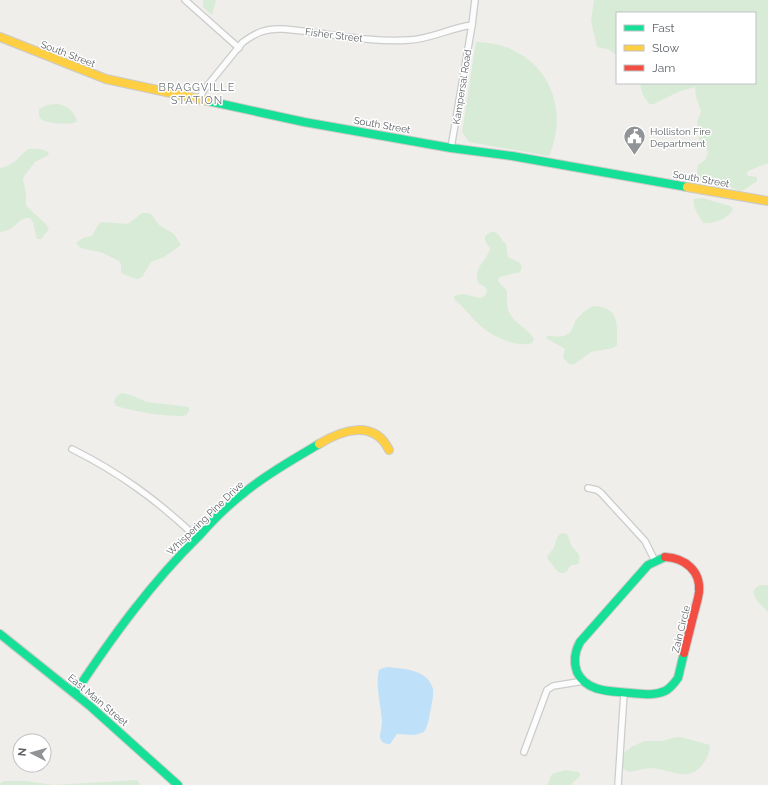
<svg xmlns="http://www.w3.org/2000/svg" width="768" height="785" font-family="Raleway,sans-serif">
<rect width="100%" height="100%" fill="#efeeea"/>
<g fill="#d8ebd6">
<polygon points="203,0 216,0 212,15 203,7"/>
<polygon points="594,0 768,0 768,163 748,171 747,174 748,176 757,177 757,181 744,190 739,191 722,183 705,182 697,178 697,170 698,165 706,159 708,152 706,148 699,140 697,122 701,112 696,97 695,87 678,92 654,104 649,104 642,93 640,83 755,83 755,13 617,13 617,56 610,50 597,47 591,21"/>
<path d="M476 42C539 43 573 100 549 156L469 142 462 132Z"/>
<path d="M56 104C67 105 75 111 77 122 71 125 46 124 41 119 38 116 39 113 39 109L47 105Z"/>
<path d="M28 149C35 148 43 148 49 153L47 156 35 162 24 176 23 180 26 193V206L46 224 49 229 41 239H37L33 222 30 218C20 217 17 225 10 229 7 231 3 231 0 232V168C13 166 19 157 28 149Z"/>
<path d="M702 198 730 206 733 209C729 219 713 224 703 223 699 216 692 207 694 199Z"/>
<polygon points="142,213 147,213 151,214 159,225 174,234 181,245 164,257 151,262 142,277 138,279 133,278 121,273 121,264 119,261 103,253 81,248 76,243 83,238 92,236 98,225 101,222 128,224"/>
<path d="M491 232C501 231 499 240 506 244L508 257 520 263 522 267 520 272 499 277 498 281 507 291C507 299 506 307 510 314 515 324 529 329 534 339L532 343C517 348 494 337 483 328 472 319 465 308 454 299V296L463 294 480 298 485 296C489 290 486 286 479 284 471 268 488 261 490 248 485 242 481 236 491 232Z"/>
<path d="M595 306C620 308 617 325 617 345L613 348 591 352 573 365 569 364 563 357 565 349 546 338 547 336C553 336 561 338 566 335 572 332 573 327 575 322 579 315 588 307 595 306Z"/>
<path d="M122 393 131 395 147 402 189 407V411L186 415 182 416C159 416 138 412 116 406L114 402C115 397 117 395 122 393Z"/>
<path d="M562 533 567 534C570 538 569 542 572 546 576 554 581 551 579 563L575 565H571L566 572 562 573 558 572 547 558C548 553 552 552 554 547 557 541 555 537 562 533Z"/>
<path d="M768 585V612L756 600 753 592C756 585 761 585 768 585Z"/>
<path d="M676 737H680L710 745C709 754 708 758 702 765 688 783 669 769 651 768 644 768 636 771 629 772L621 767 622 754 633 746 645 741H663Z"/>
<polygon points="565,770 579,772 580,776 570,785 547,785 552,774"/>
<polygon points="137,780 140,784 140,785 0,785 0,783 4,781 26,781 53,785"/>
</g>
<path fill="#bfe0f9" d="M388 667C403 669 428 669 433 689 434 695 432 702 431 708 429 716 429 724 424 732L415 735 397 734 390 744C385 744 381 743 380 737 380 732 382 727 382 721 381 706 375 684 379 670L383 668Z"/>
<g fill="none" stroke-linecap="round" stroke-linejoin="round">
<defs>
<g id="street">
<polyline points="185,0 239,48"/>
<path d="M200 99 203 91 242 43C255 33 266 28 282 29 324 32 367 43 409 40 431 39 450 28 472 25L475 0"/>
<polyline points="451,148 472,25"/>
<path d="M72 449C120 473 157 500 196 537"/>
<polyline points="588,488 597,490 601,493 645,541 655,561"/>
<polyline points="524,752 547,690 553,686 584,681"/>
<polyline points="618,785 624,693"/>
</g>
<g id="fast">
<polyline points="208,101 304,122 451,148 512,156 687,187"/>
<path d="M665 557 648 565 580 642C575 651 573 661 577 672 587 693 612 691 631 693 643 694 654 696 665 691 671 688 674 683 678 678L684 653"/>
<polyline points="0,634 90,706 178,785"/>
<path d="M75 693C112 637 151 583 199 536 213 520 228 505 245 492 268 473 294 459 319 444"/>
</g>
<g id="slow">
<polyline points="0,37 106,79 208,101"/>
<polyline points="687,187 768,201"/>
<path d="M319 444C342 430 374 419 389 450"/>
</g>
<path id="jam" d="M665 557C685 558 701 571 699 592 698 600 695 609 693 617 690 629 687 641 684 653"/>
</defs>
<use href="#street" stroke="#cbcccc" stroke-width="8"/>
<use href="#fast" stroke="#cacacb" stroke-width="10"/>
<use href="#slow" stroke="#cacacb" stroke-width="10"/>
<use href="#jam" stroke="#cacacb" stroke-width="10"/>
<use href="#street" stroke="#fdfcfc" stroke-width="5.5"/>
<use href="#fast" stroke="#16e098" stroke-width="8"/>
<use href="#slow" stroke="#ffcf43" stroke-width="8"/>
<use href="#jam" stroke="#f24e42" stroke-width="8"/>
</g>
<defs>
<symbol id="civic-pin" viewBox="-11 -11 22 30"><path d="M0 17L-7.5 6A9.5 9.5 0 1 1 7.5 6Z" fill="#919496" stroke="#fff"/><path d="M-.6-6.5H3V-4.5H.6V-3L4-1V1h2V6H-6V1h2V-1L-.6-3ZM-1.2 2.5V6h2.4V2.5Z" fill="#fff"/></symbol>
</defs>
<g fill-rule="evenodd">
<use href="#civic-pin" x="622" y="124" width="25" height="34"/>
</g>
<g text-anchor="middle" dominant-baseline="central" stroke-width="3" stroke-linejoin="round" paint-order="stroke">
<g font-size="10" fill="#5f6368" stroke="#fff">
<text transform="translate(334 35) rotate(7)">Fisher Street</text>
<text transform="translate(68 54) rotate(21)">South Street</text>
<text transform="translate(462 87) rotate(-81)">Kampersal Road</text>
<text transform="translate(382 125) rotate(10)">South Street</text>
<text transform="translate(701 179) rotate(10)">South Street</text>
<text transform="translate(205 518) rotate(-44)">Whispering Pine Drive</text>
<text transform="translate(681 629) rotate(-76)">Zain Circle</text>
<text transform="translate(98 700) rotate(40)">East Main Street</text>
</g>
<g font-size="10" fill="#5f6368" stroke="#fff" text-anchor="start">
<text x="650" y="131">Holliston Fire<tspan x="650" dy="12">Department</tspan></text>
</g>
<g font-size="11" letter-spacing="1" fill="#70757a" stroke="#fff">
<text x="197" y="87">BRAGGVILLE<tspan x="197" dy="13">STATION</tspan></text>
</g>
</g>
<rect x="616" y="12" width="140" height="72" fill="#ffffff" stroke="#bfc1c3"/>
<rect x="624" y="25" width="20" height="6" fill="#16e098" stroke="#bfc1c3"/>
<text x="652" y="32" font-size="12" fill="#5f6368">Fast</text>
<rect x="624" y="45" width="20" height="6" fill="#ffcf43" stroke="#bfc1c3"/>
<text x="652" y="52" font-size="12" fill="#5f6368">Slow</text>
<rect x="624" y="65" width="20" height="6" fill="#f24e42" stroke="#bfc1c3"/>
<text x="652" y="72" font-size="12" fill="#5f6368">Jam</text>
<g transform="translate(32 753) rotate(276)"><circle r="19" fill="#ffffff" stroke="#bfc1c3"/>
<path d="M0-3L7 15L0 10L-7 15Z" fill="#919496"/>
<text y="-6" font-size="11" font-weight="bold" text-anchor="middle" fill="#5f6368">N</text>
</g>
</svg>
